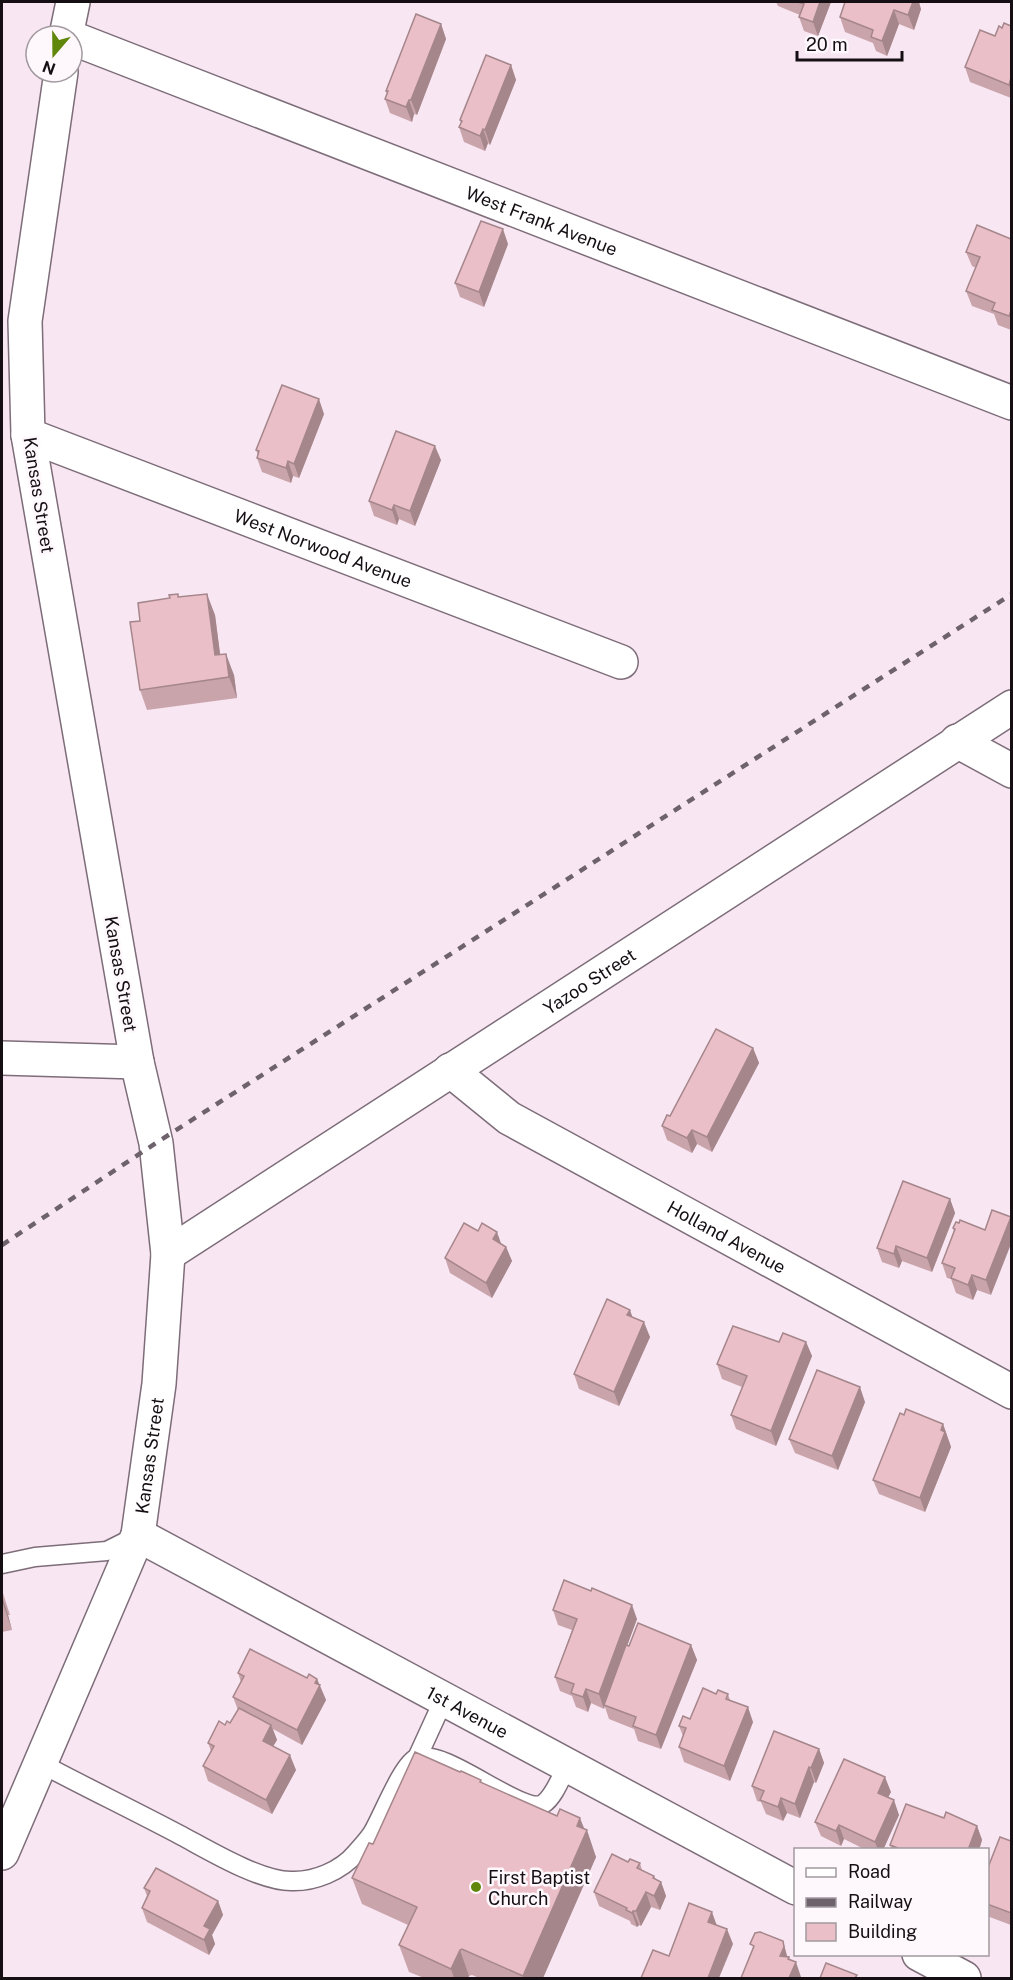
<svg xmlns="http://www.w3.org/2000/svg" width="1013" height="1980" font-family="'Public Sans',sans-serif">
<rect width="100%" height="100%" fill="#f8e6f3"/>
<g fill="none" stroke-linecap="round" stroke-linejoin="round">
<defs>
<g id="service">
<polyline points="2,1564 35,1557 107,1551 137,1536"/>
<polyline points="417,1758 444,1699"/>
<path d="M40 1763C87 1788 135 1811 182 1836 210 1851 260 1881 291 1881 314 1882 341 1871 356 1853 362 1846 369 1839 373 1832 382 1817 403 1763 417 1758 446 1748 522 1816 543 1804 554 1797 561 1777 567 1766"/>
</g>
<g id="minor">
<path id="s1" d="M72 38 1012 403"/>
<path id="s2" d="M28 435 621 662"/>
<polyline points="957,741 1012,771"/>
<path id="s3" d="M450 1070 509 1118 1012 1392"/>
<path id="s4" d="M168 1254 1012 707"/>
<path id="s5" d="M138 1535 796 1888"/>
<polyline points="919,1954 964,1978"/>
</g>
<g id="tertiary">
<polyline points="66,36 73,2"/>
<polyline points="2,1058 137,1062"/>
<path id="s6" d="M2 1853 138 1535 159 1384 168 1254 156 1143 137 1062 28 435 25 321 61 72"/>
</g>
</defs>
<use href="#service" stroke="#7d6d79" stroke-width="21"/>
<use href="#minor" stroke="#7d6d79" stroke-width="36"/>
<use href="#tertiary" stroke="#7d6d79" stroke-width="36"/>
<use href="#service" stroke="#fff" stroke-width="18"/>
<use href="#minor" stroke="#fff" stroke-width="33"/>
<use href="#tertiary" stroke="#fff" stroke-width="33"/>
<polyline stroke="#6e636c" stroke-width="4.5" stroke-dasharray="8 8" stroke-linecap="butt" points="2,1245 156,1143 1012,594"/>
</g>
<g fill="#caa4ab">
<polygon points="776,2 831,2 818,36 804,31 799,17 800,15 778,6"/>
<polygon points="845,2 921,9 914,30 899,24 887,56 876,51 873,43 845,32 840,17"/>
<polygon points="441,24 446,39 417,115 414,114 412,122 390,113 385,99 387,94 386,91"/>
<polygon points="1011,26 1011,98 970,82 965,67 1002,28"/>
<polygon points="511,65 516,80 490,145 488,143 485,151 464,142 459,127 461,123 460,120"/>
<polygon points="1011,239 1011,330 998,325 994,314 972,306 966,291 976,268 972,266 966,252"/>
<polygon points="508,244 484,307 460,297 455,283"/>
<polygon points="324,414 299,478 293,476 291,483 262,472 257,458 258,455 256,450"/>
<polygon points="441,460 415,526 399,519 397,525 374,516 369,501"/>
<polygon points="179,597 215,615 220,655 234,675 237,698 147,710 140,690 140,621"/>
<polygon points="753,1048 759,1063 712,1152 697,1144 692,1153 667,1140 662,1126 670,1116"/>
<polygon points="950,1199 955,1213 932,1272 902,1261 899,1268 882,1262 877,1248"/>
<polygon points="953,1228 985,1230 991,1295 977,1290 973,1300 956,1293 951,1279 947,1278 942,1263 954,1232"/>
<polygon points="502,1244 506,1247 512,1261 492,1298 450,1273 445,1258"/>
<polygon points="633,1318 650,1337 619,1406 579,1389 574,1374"/>
<polygon points="806,1342 812,1356 776,1446 736,1429 731,1415 742,1387 722,1379 717,1364"/>
<polygon points="865,1402 838,1470 795,1453 789,1439"/>
<polygon points="943,1424 951,1447 925,1512 879,1494 873,1480"/>
<polygon points="2,1590 10,1615 8,1615 12,1630 2,1632"/>
<polygon points="553,1610 637,1619 627,1646 629,1646 691,1645 697,1660 661,1749 638,1741 634,1729 609,1719 605,1707 604,1709 591,1703 588,1712 576,1707 572,1696 560,1691 555,1677 572,1630 558,1625"/>
<polygon points="238,1673 317,1679 326,1700 302,1745 273,1729 277,1740 273,1746 296,1770 272,1814 208,1781 203,1766 211,1751 208,1743 225,1725 230,1723 238,1710 233,1697 241,1682"/>
<polygon points="716,1694 728,1694 730,1700 753,1722 730,1781 684,1762 679,1747 683,1736 679,1726 690,1719"/>
<polygon points="819,1749 824,1763 816,1783 814,1782 800,1818 787,1813 783,1821 766,1814 761,1802 757,1801 752,1786"/>
<polygon points="460,1772 481,1780 482,1783 584,1829 596,1857 543,1978 479,1978 472,1975 469,1976 468,1978 424,1978 409,1972 399,1945 408,1925 362,1904 352,1878 373,1844"/>
<polygon points="891,1792 888,1797 899,1815 883,1850 866,1850 844,1839 841,1846 821,1836 815,1822"/>
<polygon points="944,1818 977,1826 982,1840 979,1850 892,1850 890,1845"/>
<polygon points="1011,1841 1011,1925 987,1916 987,1870"/>
<polygon points="628,1862 640,1863 642,1870 661,1882 666,1896 660,1910 651,1907 641,1926 639,1925 637,1927 631,1924 630,1921 599,1906 594,1892"/>
<polygon points="144,1888 218,1901 223,1915 212,1935 215,1944 209,1955 147,1922 142,1908 147,1896"/>
</g>
<g fill="#a4868b">
<polygon points="820,2 831,2 818,36 813,22"/>
<polygon points="913,2 919,2 921,9 914,30 908,15"/>
<polygon points="894,10 899,24 887,56 882,41"/>
<polygon points="441,24 446,39 417,115 411,100"/>
<polygon points="511,65 516,80 490,145 485,130"/>
<polygon points="1011,78 1011,91 1009,85"/>
<polygon points="409,100 414,114 412,122 406,107"/>
<polygon points="483,129 488,143 485,151 480,136"/>
<polygon points="503,229 508,244 484,307 479,292"/>
<polygon points="319,399 324,414 299,478 294,464"/>
<polygon points="435,446 441,460 415,526 410,511"/>
<polygon points="288,461 293,476 291,483 286,468"/>
<polygon points="394,505 399,519 397,525 392,510"/>
<polygon points="207,594 215,615 223,676 215,655"/>
<polygon points="226,654 234,675 237,698 229,677"/>
<polygon points="753,1048 759,1063 712,1152 707,1137"/>
<polygon points="692,1130 697,1144 692,1153 687,1138"/>
<polygon points="950,1199 955,1213 932,1272 927,1258"/>
<polygon points="1011,1217 1011,1244 991,1295 986,1280"/>
<polygon points="497,1232 502,1246 493,1239"/>
<polygon points="896,1246 902,1261 899,1268 894,1254"/>
<polygon points="506,1247 512,1261 492,1298 486,1283"/>
<polygon points="972,1275 977,1290 973,1300 968,1285"/>
<polygon points="630,1310 635,1324 627,1315"/>
<polygon points="644,1322 650,1337 619,1406 614,1392"/>
<polygon points="806,1342 812,1356 776,1446 771,1431"/>
<polygon points="860,1387 865,1402 838,1470 832,1456"/>
<polygon points="943,1424 951,1447 925,1512 920,1498"/>
<polygon points="2,1596 8,1615 12,1630 2,1601"/>
<polygon points="632,1605 637,1619 605,1705 604,1705 604,1709 599,1694"/>
<polygon points="691,1645 697,1660 661,1749 656,1735"/>
<polygon points="317,1679 326,1700 302,1745 297,1730 315,1683"/>
<polygon points="586,1689 591,1703 588,1712 583,1697"/>
<polygon points="748,1707 753,1722 730,1781 724,1766"/>
<polygon points="271,1725 277,1740 268,1755 263,1741"/>
<polygon points="819,1749 824,1763 816,1783 811,1768"/>
<polygon points="290,1755 296,1770 272,1814 266,1800"/>
<polygon points="809,1767 814,1782 800,1818 795,1804"/>
<polygon points="885,1777 891,1792 883,1807 878,1793"/>
<polygon points="781,1798 787,1813 783,1821 778,1807"/>
<polygon points="894,1800 899,1815 883,1850 878,1850 875,1842"/>
<polygon points="580,1818 586,1833 587,1830 596,1857 543,1978 524,1978 523,1976"/>
<polygon points="839,1825 844,1839 841,1846 836,1831"/>
<polygon points="977,1826 982,1840 979,1850 968,1850"/>
<polygon points="654,1876 658,1887 661,1882 666,1896 660,1910 654,1896 653,1878"/>
<polygon points="646,1892 651,1907 641,1926 636,1911"/>
<polygon points="218,1901 223,1915 212,1935 215,1944 209,1955 204,1940 204,1926"/>
<polygon points="633,1911 639,1925 637,1927 632,1913"/>
<polygon points="712,1912 717,1926 708,1922"/>
<polygon points="727,1929 733,1944 719,1978 708,1978"/>
<polygon points="783,1941 788,1959 789,1957 793,1968 796,1962 801,1977 800,1978 789,1978 780,1956"/>
<polygon points="460,1950 469,1976 468,1978 454,1978 451,1969"/>
</g>
<g fill="#ebbfc7" stroke="#a4868b" stroke-width="1.5">
<polygon points="798,2 820,2 813,22 799,17 804,4"/>
<polygon points="845,2 913,2 908,15 894,10 882,41 871,37 873,30 840,17"/>
<polygon points="416,14 441,24 411,100 409,100 406,107 385,99 388,91 386,91"/>
<polygon points="1004,23 1011,26 1011,78 1009,85 965,67 980,30 995,36 999,26 1002,28"/>
<polygon points="486,55 511,65 485,130 483,129 480,136 459,127 462,121 460,120"/>
<polygon points="481,221 503,229 479,292 455,283"/>
<polygon points="977,225 1011,239 1011,311 1009,316 992,310 995,303 966,291 980,257 966,252"/>
<polygon points="282,385 319,399 294,464 288,461 286,468 257,458 259,451 256,450"/>
<polygon points="396,431 435,446 410,511 394,505 392,510 369,501"/>
<polygon points="178,594 178,597 207,594 215,655 226,654 229,677 140,690 130,622 140,621 138,603 170,598 169,595"/>
<polygon points="716,1029 753,1048 707,1137 692,1130 687,1138 662,1126 667,1115 670,1116"/>
<polygon points="903,1181 950,1199 927,1258 896,1246 894,1254 877,1248"/>
<polygon points="992,1210 1011,1217 986,1280 972,1275 968,1285 951,1278 955,1268 942,1263 955,1229 953,1228 956,1222 959,1223 960,1220 985,1230"/>
<polygon points="464,1223 478,1231 482,1223 497,1232 493,1239 506,1247 486,1283 445,1258"/>
<polygon points="607,1299 630,1310 627,1315 644,1322 614,1392 574,1374"/>
<polygon points="733,1326 779,1342 783,1333 806,1342 771,1431 731,1415 747,1376 717,1364"/>
<polygon points="817,1370 860,1387 832,1456 789,1439"/>
<polygon points="906,1409 943,1424 941,1430 945,1432 920,1498 873,1480 900,1413 904,1415"/>
<polygon points="564,1580 591,1591 592,1588 632,1605 599,1694 586,1689 583,1697 571,1693 574,1684 555,1677 577,1619 553,1610"/>
<polygon points="638,1623 691,1645 656,1735 633,1726 636,1717 604,1705 626,1645 629,1646"/>
<polygon points="250,1649 307,1678 309,1674 317,1679 315,1683 320,1685 297,1730 233,1697 244,1676 238,1673"/>
<polygon points="703,1688 716,1694 718,1690 728,1694 726,1699 748,1707 724,1766 679,1747 686,1728 679,1726 683,1716 690,1719"/>
<polygon points="239,1708 271,1725 263,1741 290,1755 266,1800 203,1766 214,1746 208,1743 219,1721 225,1725 227,1721 230,1723"/>
<polygon points="774,1731 819,1749 811,1768 809,1767 795,1804 781,1798 778,1807 760,1800 764,1791 752,1786"/>
<polygon points="415,1752 460,1772 461,1771 481,1780 480,1782 557,1816 560,1809 580,1818 577,1826 587,1830 523,1976 462,1949 460,1950 451,1969 399,1945 417,1907 352,1878 369,1843 373,1844"/>
<polygon points="844,1759 885,1777 878,1793 894,1800 875,1842 839,1825 836,1831 815,1822"/>
<polygon points="906,1804 944,1818 946,1812 977,1826 968,1850 898,1850 898,1848 890,1845"/>
<polygon points="1000,1837 1011,1841 1011,1913 987,1904 987,1870"/>
<polygon points="612,1854 628,1862 630,1859 640,1863 637,1868 654,1876 653,1878 661,1882 654,1896 646,1892 636,1911 633,1911 632,1913 626,1910 627,1908 594,1892"/>
<polygon points="156,1868 218,1901 204,1926 210,1929 204,1940 142,1908 150,1891 144,1888"/>
<polygon points="689,1903 712,1912 708,1922 727,1929 708,1978 641,1978 653,1950 669,1956"/>
<polygon points="760,1932 783,1941 784,1947 780,1956 789,1957 788,1959 796,1962 789,1978 741,1978 754,1946 750,1944 755,1933"/>
<polygon points="826,1963 857,1975 855,1978 820,1978"/>
</g>
<circle fill="#60860c" stroke="#fef7fc" stroke-width="2" cx="476" cy="1887" r="6"/>
<g text-anchor="middle" dominant-baseline="central" stroke-width="5" stroke-linejoin="round" paint-order="stroke">
<g font-size="18" fill="#150f14" stroke="#fef7fc">
<text stroke="none"><textPath href="#s1" startOffset="504">West Frank Avenue</textPath></text>
<text transform="translate(39 495) rotate(81)">Kansas Street</text>
<text stroke="none"><textPath href="#s2" startOffset="316">West Norwood Avenue</textPath></text>
<text transform="translate(121 974) rotate(80)">Kansas Street</text>
<text stroke="none"><textPath href="#s4" startOffset="502">Yazoo Street</textPath></text>
<text stroke="none"><textPath href="#s3" startOffset="324">Holland Avenue</textPath></text>
<text stroke="none"><textPath href="#s6" startOffset="426">Kansas Street</textPath></text>
<text stroke="none"><textPath href="#s5" startOffset="374">1st Avenue</textPath></text>
</g>
<g font-size="18" fill="#150f14" stroke="#fef7fc" text-anchor="start">
<text x="488" y="1877">First Baptist<tspan x="488" dy="21">Church</tspan></text>
</g>
</g>
<rect width="1013" height="1980" fill="none" stroke="#150f14" stroke-width="6"/>
<rect x="794" y="1848" width="195" height="108" fill="#fef7fc" stroke="#a19a9f" stroke-width="1.5"/>
<rect x="806" y="1868" width="30" height="9" fill="#ffffff" stroke="#a19a9f" stroke-width="1.5"/>
<text x="848" y="1878" font-size="18" fill="#150f14">Road</text>
<rect x="806" y="1898" width="30" height="9" fill="#6e636c" stroke="#a19a9f" stroke-width="1.5"/>
<text x="848" y="1908" font-size="18" fill="#150f14">Railway</text>
<rect x="806" y="1923" width="30" height="18" fill="#ebbfc7" stroke="#a19a9f" stroke-width="1.5"/>
<text x="848" y="1938" font-size="18" fill="#150f14">Building</text>
<g transform="translate(54 54) rotate(200)"><circle r="28" fill="#fef7fc" stroke="#a19a9f" stroke-width="1.5"/>
<path d="M0-4.5L10 22L0 15L-10 22Z" fill="#60860c"/>
<text y="-9" font-size="16" font-weight="bold" text-anchor="middle" fill="#150f14">N</text>
</g>
<path d="M797 51v9h105v-9" fill="none" stroke="#150f14" stroke-width="3"/>
<text x="806" y="51" font-size="18" fill="#150f14" stroke="#fef7fc" stroke-width="4.5" paint-order="stroke">20 m</text>
</svg>
